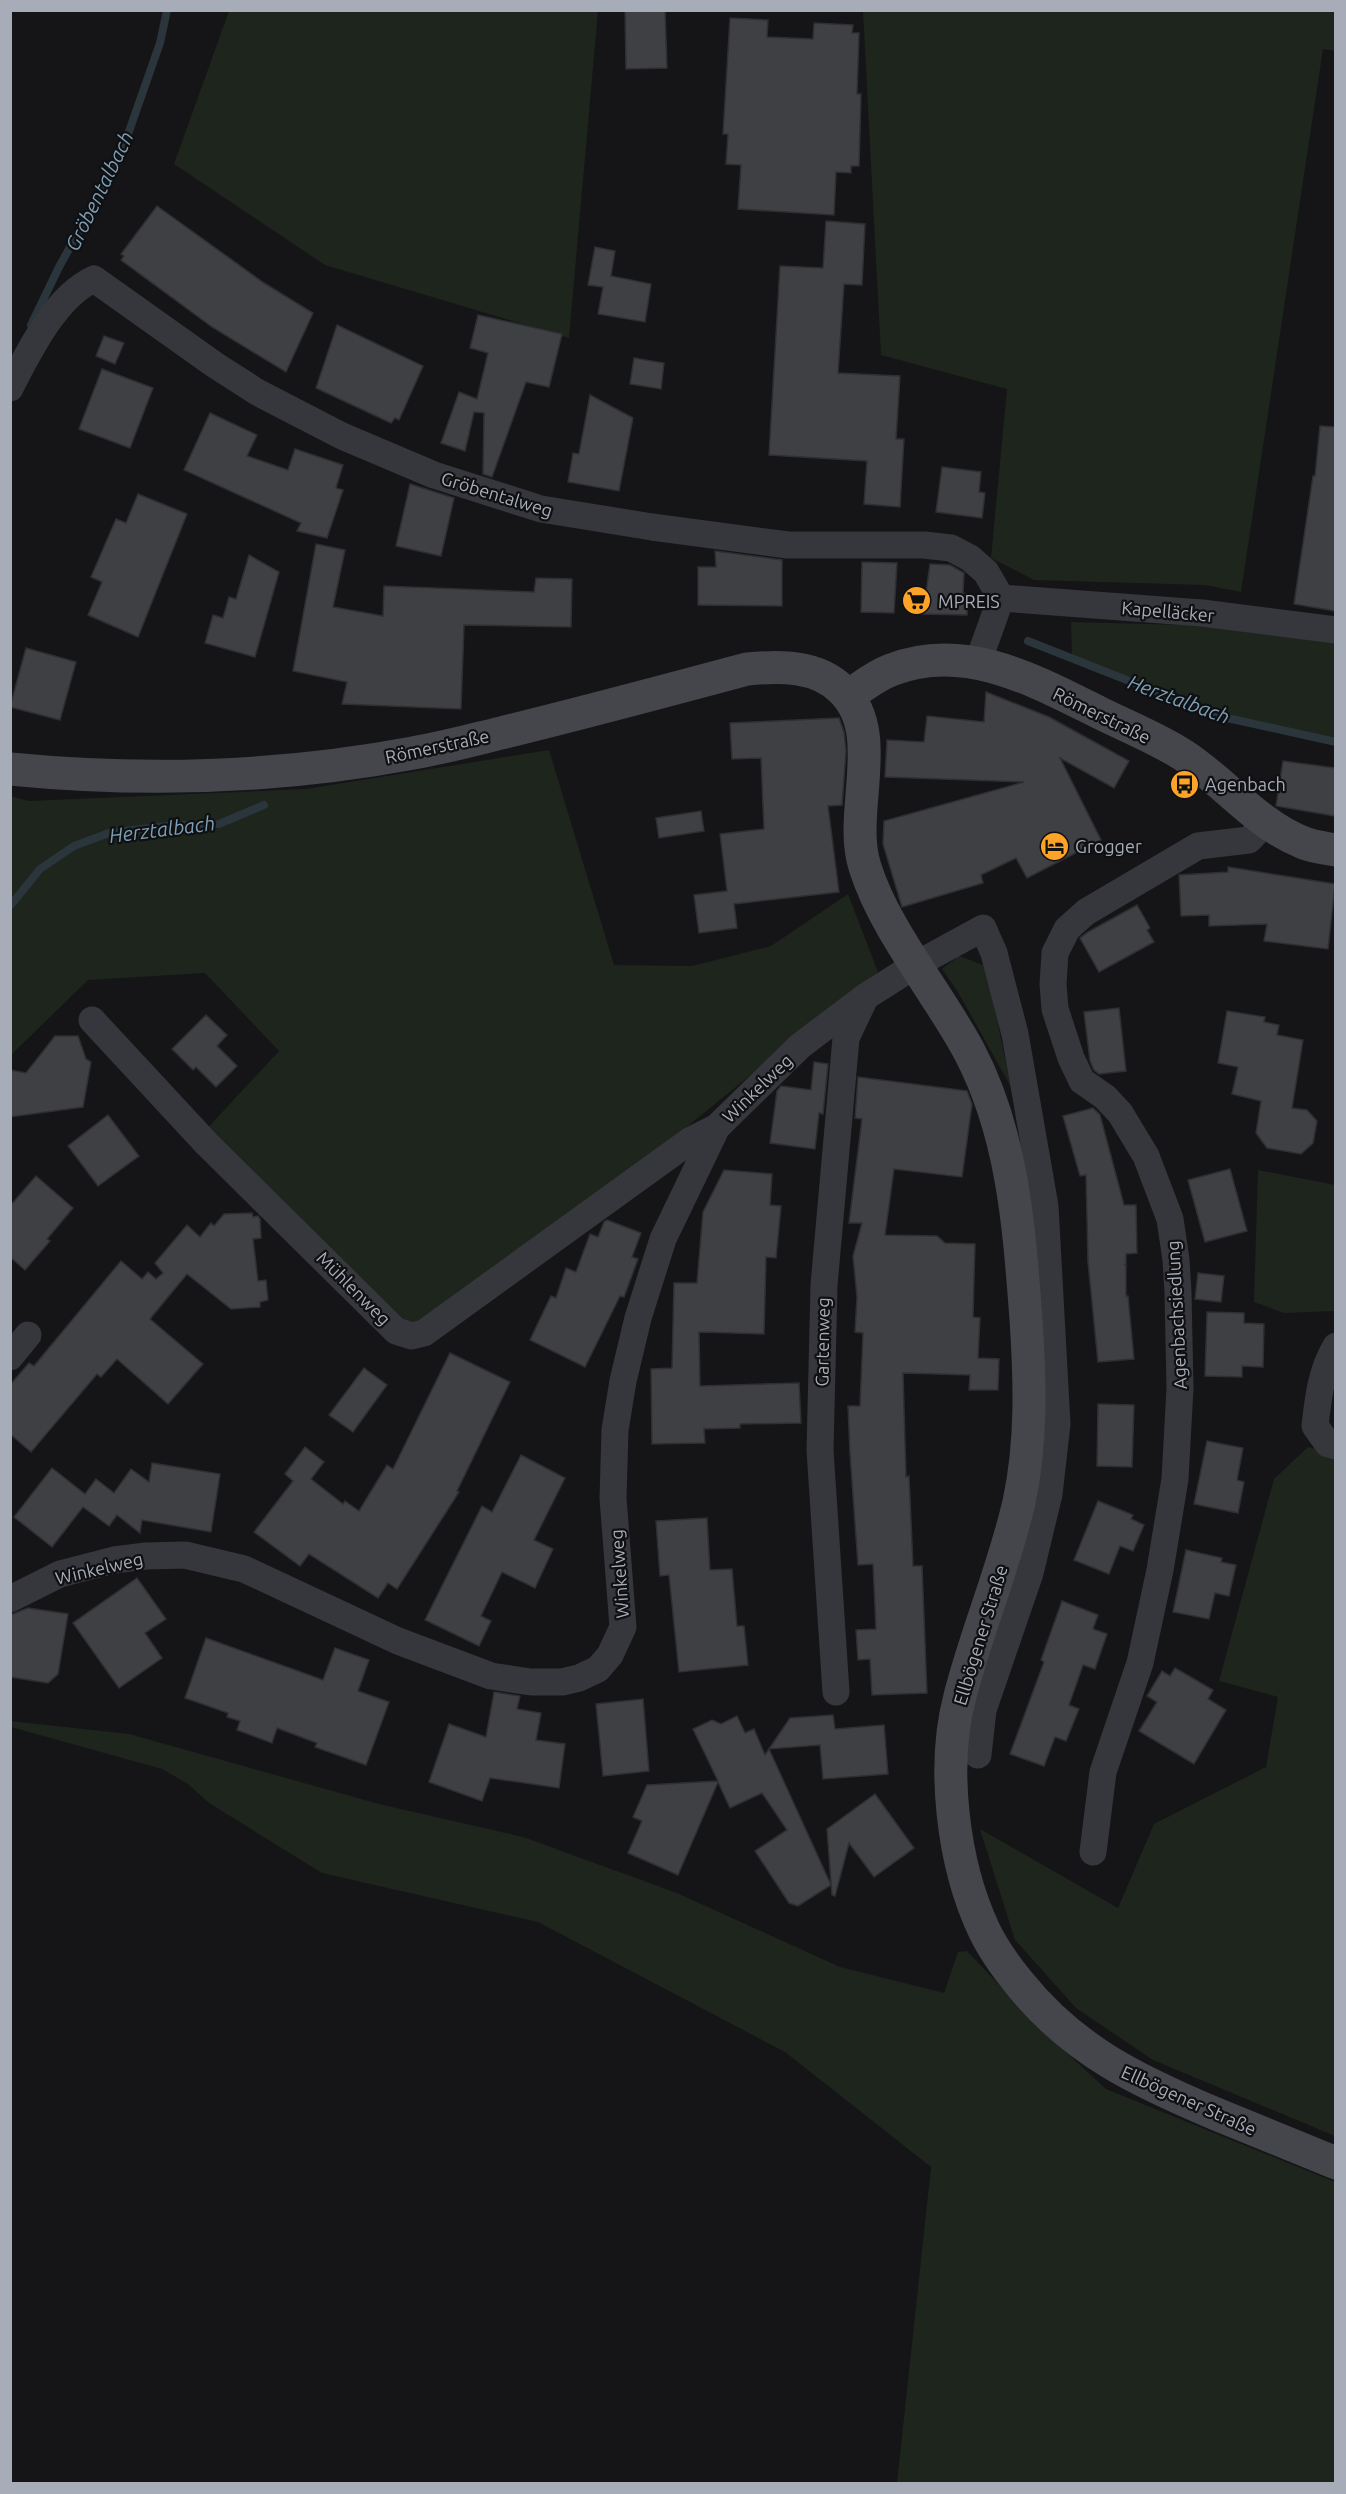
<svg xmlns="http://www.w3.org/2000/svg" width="1346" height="2494" font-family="Ubuntu,sans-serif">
<rect width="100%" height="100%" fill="#151517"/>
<g fill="#1d251d">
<polygon points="229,11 598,11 569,338 325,265 174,164"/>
<polygon points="863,11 1335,11 1335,51 1323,49 1241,592 1205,585 1034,580 991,558 1007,389 881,355"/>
<polygon points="1071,622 1223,626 1335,641 1335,742 1218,716 1072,658"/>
<polygon points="549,750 614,965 692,966 771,946 848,894 878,972 430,1335 367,1313 200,1136 279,1051 205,973 88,980 11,1055 10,796 29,801 306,789"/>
<polygon points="959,956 986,966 1011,1087 958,992 942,969"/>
<polygon points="1258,1170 1335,1185 1335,1311 1284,1313 1254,1302"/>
<polygon points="1308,1447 1335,1454 1335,2136 1153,2060 1076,2008 1015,1940 980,1829 1118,1908 1154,1824 1266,1767 1278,1697 1219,1681 1274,1479"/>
<polygon points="10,1721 129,1734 379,1804 523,1837 677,1893 840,1967 944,1993 958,1952 967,1951 1042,2030 1106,2089 1335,2182 1335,2483 897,2483 931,2167 785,2052 538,1922 322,1873 209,1803 188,1784 162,1769 11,1727"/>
</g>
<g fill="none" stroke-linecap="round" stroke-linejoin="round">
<g stroke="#2a353c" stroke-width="8">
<polyline points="31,325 59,267 120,157 160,43 167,10"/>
<polyline points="1028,641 1218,716 1336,742"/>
<polyline points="10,906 40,869 74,846 109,833 175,825 219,824 264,805"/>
</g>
</g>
<g fill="#3f4044" stroke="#2f2f33" stroke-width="1.5">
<polygon points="625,10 665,10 667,68 626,69"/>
<polygon points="730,18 768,20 767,37 813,39 814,23 853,25 852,33 859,33 857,94 861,94 859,166 851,166 851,173 836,172 834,215 738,209 741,165 726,164 728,134 723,134"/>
<polygon points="157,206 264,283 313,313 286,372 212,327 121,260 124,256 121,254"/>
<polygon points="826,221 865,224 862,285 844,284 838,373 900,376 896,439 904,439 900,507 864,504 867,461 769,455 780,266 823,268"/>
<polygon points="595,247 615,251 611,276 651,284 645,322 598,314 603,287 588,285"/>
<polygon points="478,315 562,334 549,387 526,382 492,477 483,474 484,413 474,412 465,451 441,443 459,392 477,399 488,353 470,348"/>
<polygon points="337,325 423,366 399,420 395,418 391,423 316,388"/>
<polygon points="104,336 124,343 115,364 96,356"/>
<polygon points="634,358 664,363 661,389 630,384"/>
<polygon points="102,369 153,388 130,448 79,429"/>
<polygon points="590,395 633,418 619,491 568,482 573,453 579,454"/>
<polygon points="210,413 257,435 247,456 288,470 295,449 343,465 336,488 343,490 327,538 297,531 301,523 184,470"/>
<polygon points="1320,426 1335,427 1335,611 1294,604 1313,476 1315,476"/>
<polygon points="942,467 981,472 979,492 985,493 982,518 936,512"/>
<polygon points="410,484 454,498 441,556 396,546"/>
<polygon points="138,494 187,514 138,637 88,615 102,582 91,577 116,519 126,523"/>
<polygon points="316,544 345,550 333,607 383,616 384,586 534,592 536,578 572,579 571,627 464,625 461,709 342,704 347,682 293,671"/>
<polygon points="715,551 782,560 782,606 698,605 698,567 716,567"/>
<polygon points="249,555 279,572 255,657 205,643 213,615 223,618 229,597 236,599"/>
<polygon points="862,562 897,563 894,613 861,612"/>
<polygon points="930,564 950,565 964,573 963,593 968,594 967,615 923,614"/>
<polygon points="26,648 76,662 60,720 10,707"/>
<polygon points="986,692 1049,717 1129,761 1114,788 1060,758 1101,840 1027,878 1016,858 981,875 983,883 902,907 883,844 884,821 1024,782 885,777 887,740 924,742 927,716 984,722"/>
<polygon points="839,718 844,732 846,751 842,805 828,806 839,892 734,904 737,928 699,933 694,895 727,891 720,834 764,829 761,758 732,759 730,723"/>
<polygon points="1283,761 1335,768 1335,816 1276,806"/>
<polygon points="701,811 704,831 659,838 656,818"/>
<polygon points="1228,867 1335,884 1328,949 1264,941 1267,924 1209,926 1209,915 1181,916 1179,875 1228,872"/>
<polygon points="1137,905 1150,928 1147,930 1154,942 1099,972 1080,938 1088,932"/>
<polygon points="1119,1008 1126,1071 1099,1074 1094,1070 1090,1061 1084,1012"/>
<polygon points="1227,1011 1265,1017 1264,1022 1279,1025 1277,1035 1303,1040 1292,1108 1307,1110 1317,1121 1313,1143 1301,1154 1267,1148 1256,1133 1261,1101 1232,1094 1238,1067 1218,1063"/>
<polygon points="206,1015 227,1035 217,1046 237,1066 216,1087 196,1067 193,1070 172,1049"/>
<polygon points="55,1036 78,1036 86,1059 91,1062 83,1107 10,1117 10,1070 26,1073"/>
<polygon points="814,1062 828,1064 823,1114 819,1113 815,1149 770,1143 777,1091 781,1086 811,1090"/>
<polygon points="858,1077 967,1091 972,1104 962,1177 894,1169 885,1235 937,1236 945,1243 975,1244 973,1317 980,1318 978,1358 999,1359 998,1390 969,1390 970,1375 903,1373 906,1477 909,1476 913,1566 922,1566 927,1693 872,1695 870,1659 858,1660 856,1630 876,1629 873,1564 858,1565 850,1453 848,1406 860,1406 863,1333 855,1332 857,1297 853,1256 862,1223 849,1223 862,1119 855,1118"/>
<polygon points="1093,1108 1100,1115 1124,1205 1136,1205 1137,1253 1126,1254 1126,1264 1124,1265 1126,1265 1126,1296 1128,1296 1134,1359 1098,1362 1088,1262 1086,1175 1080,1176 1063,1116"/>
<polygon points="108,1115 139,1156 98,1186 68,1146"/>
<polygon points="1230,1169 1247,1231 1205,1242 1188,1180"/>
<polygon points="724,1170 772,1174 770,1205 781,1206 776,1258 766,1257 764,1334 699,1332 700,1386 799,1383 801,1423 740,1424 740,1428 704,1429 705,1443 652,1444 651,1369 672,1368 674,1283 697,1283 703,1212"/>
<polygon points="36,1176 73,1208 47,1239 50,1241 25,1270 10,1257 10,1206"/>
<polygon points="252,1213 253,1217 258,1216 260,1219 261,1238 253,1239 258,1281 266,1280 268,1300 260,1302 260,1307 231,1309 187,1274 150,1319 203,1364 168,1404 117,1359 101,1377 97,1374 31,1452 10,1434 10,1385 29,1363 34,1366 121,1261 142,1279 148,1272 156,1279 163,1273 155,1263 187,1225 200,1237 211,1223 214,1226 224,1214"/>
<polygon points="607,1220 641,1233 632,1257 638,1259 624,1297 620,1296 585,1367 530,1340 551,1296 556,1298 566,1268 576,1272 590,1234 598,1237 604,1222"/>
<polygon points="1198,1273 1224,1276 1221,1302 1195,1299"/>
<polygon points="1207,1312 1244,1313 1244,1323 1264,1324 1263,1367 1242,1366 1242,1377 1205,1376"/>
<polygon points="450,1353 510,1382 457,1491 459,1492 397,1589 388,1583 378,1598 309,1554 300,1566 254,1532 293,1481 285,1474 305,1447 324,1462 311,1479 343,1504 345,1501 359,1511 387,1465 393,1469"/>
<polygon points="364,1368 387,1385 353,1432 329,1415"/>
<polygon points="1098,1404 1134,1405 1132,1467 1097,1466"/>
<polygon points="1207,1441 1243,1448 1237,1480 1244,1482 1238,1513 1194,1504"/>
<polygon points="521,1455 565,1478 534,1540 553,1549 535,1588 502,1572 481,1616 491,1621 479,1646 425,1620 482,1506 492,1512"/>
<polygon points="152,1463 220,1474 211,1532 142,1520 140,1533 117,1515 109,1526 83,1507 52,1547 14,1517 52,1468 85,1494 96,1479 114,1493 131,1469 149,1482"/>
<polygon points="1098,1501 1133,1515 1131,1519 1144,1525 1133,1551 1120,1546 1109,1574 1074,1560"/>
<polygon points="707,1518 710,1570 732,1569 737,1626 744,1626 748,1665 679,1672 669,1575 660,1576 656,1521"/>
<polygon points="1186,1550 1222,1558 1221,1562 1236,1565 1229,1596 1215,1593 1209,1619 1173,1612"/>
<polygon points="137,1578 166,1619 145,1633 162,1658 119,1688 73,1623"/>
<polygon points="1062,1601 1098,1615 1093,1629 1107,1634 1095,1669 1083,1665 1069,1705 1079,1709 1066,1741 1055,1737 1044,1766 1010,1754 1044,1662 1041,1660"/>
<polygon points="28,1608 68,1614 58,1674 48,1683 10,1677 10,1615"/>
<polygon points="206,1638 323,1680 335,1648 369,1660 358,1691 389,1702 366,1765 315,1747 317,1743 277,1728 272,1743 237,1730 240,1721 227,1717 228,1713 185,1698"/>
<polygon points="1175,1668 1213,1690 1208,1699 1226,1710 1194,1764 1139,1731 1157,1702 1147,1696 1162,1671 1170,1676"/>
<polygon points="494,1692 520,1696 517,1709 541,1713 536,1740 565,1744 559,1788 490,1778 482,1801 429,1782 449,1724 486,1737"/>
<polygon points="643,1699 649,1771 603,1776 596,1704"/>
<polygon points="833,1715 835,1729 884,1725 888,1774 823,1779 820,1745 769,1749 790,1718"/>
<polygon points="737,1716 745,1733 754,1729 765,1755 769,1749 831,1885 798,1906 789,1903 755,1851 787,1830 762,1793 730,1808 718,1782 678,1875 628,1853 642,1821 633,1817 647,1785 718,1781 693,1729 712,1720 721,1724"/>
<polygon points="875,1794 914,1848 874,1877 849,1843 835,1896 832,1895 827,1829"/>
</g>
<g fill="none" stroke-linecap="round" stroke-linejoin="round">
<g stroke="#36373c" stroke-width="27">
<path d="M10 388C29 351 56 296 94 279L215 365 257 392 342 436 434 475 541 509 652 527 788 545H924L951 548 970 558 986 572 1001 598 978 662"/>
<polyline points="1001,598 1202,613 1336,630"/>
<polyline points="92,1020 207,1144 396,1331 412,1336 424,1333 691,1140 717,1127"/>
<path d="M1336 1346C1321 1371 1318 1398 1315 1426L1328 1444 1336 1446"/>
<polyline points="10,1357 28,1335"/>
<polyline points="10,1599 60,1574 114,1560 146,1556 185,1555 244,1569 398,1641 491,1676 531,1682 562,1682 579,1678 598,1669 610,1655 623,1627 613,1498 615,1430 623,1381 638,1318 663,1239 717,1127 800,1046 865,997 917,964 983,928 994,953 1015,1034 1045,1206 1057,1424 1049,1494 1030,1573 983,1710 978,1755"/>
<polyline points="836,1692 820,1450 824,1285 846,1038 864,1000"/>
<polyline points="1093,1852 1103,1772 1140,1663 1160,1570 1175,1479 1180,1388 1178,1292 1176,1260 1170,1219 1146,1156 1120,1113 1105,1097 1082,1081 1071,1058 1055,1009 1053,984 1055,953 1067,929 1086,912 1198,846 1249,840 1266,822"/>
</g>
<g stroke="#44464c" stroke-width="33">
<path d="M848 696C862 687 875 676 891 670 963 641 1034 680 1098 712 1126 726 1157 738 1183 755 1225 782 1257 825 1304 843 1314 847 1325 848 1336 850"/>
<path d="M10 769C144 782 280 778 413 753 442 748 472 740 501 733 583 713 665 691 747 669 780 666 817 665 842 690 887 733 847 813 865 867 884 929 938 993 969 1051 1013 1134 1019 1227 1026 1319 1030 1380 1032 1442 1019 1502 1004 1568 977 1630 960 1696 941 1767 953 1864 984 1930 993 1949 1006 1967 1020 1984 1074 2051 1138 2081 1216 2114 1256 2130 1296 2147 1336 2163"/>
</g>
</g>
<defs>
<symbol id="supermarket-disc" viewBox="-11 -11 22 22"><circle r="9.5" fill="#fda327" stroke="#101012"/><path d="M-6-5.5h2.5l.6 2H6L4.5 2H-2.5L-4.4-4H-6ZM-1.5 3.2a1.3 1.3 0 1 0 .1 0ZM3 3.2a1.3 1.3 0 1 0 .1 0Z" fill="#111"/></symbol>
<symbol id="bus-disc" viewBox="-11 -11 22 22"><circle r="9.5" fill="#fda327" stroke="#101012"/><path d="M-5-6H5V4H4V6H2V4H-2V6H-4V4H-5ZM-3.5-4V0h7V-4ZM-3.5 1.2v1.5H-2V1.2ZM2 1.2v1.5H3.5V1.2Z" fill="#111"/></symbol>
<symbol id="hotel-disc" viewBox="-11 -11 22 22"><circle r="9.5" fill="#fda327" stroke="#101012"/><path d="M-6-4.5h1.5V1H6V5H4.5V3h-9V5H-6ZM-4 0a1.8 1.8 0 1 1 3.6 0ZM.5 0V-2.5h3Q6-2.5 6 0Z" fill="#111"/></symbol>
</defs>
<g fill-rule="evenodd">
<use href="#supermarket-disc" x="900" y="584" width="33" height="33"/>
<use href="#bus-disc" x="1168" y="768" width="33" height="33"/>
<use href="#hotel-disc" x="1038" y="830" width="33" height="33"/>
</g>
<g text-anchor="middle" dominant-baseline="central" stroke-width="4.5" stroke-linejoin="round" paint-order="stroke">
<g font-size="18" fill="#a6adb8" stroke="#101012">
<text transform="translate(497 494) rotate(17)">Gröbentalweg</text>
<text transform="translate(1168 611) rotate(5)">Kapelläcker</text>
<text transform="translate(1102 715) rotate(26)">Römerstraße</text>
<text transform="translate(437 746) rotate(-12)">Römerstraße</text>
<text transform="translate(757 1088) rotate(-44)">Winkelweg</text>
<text transform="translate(354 1288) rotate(45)">Mühlenweg</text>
<text transform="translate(1176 1315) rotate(-93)">Agenbachsiedlung</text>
<text transform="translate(822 1342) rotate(-89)">Gartenweg</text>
<text transform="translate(99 1568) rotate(-13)">Winkelweg</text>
<text transform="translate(619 1574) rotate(-94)">Winkelweg</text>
<text transform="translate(980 1635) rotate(-73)">Ellbögener Straße</text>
<text transform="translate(1189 2100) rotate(24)">Ellbögener Straße</text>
</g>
<g font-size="18" fill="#a6adb8" stroke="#101012" text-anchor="start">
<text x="938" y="601">MPREIS</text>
<text x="1205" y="784">Agenbach</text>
<text x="1075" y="846">Grogger</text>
</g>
<g font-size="20" font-style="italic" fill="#7b9fb5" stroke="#101012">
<text transform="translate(99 191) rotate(-64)">Gröbentalbach</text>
<text transform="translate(1179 699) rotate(20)">Herztalbach</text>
<text transform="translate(162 829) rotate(-7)">Herztalbach</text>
</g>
</g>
<rect width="1346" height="2494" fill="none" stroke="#a6adb8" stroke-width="24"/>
</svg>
